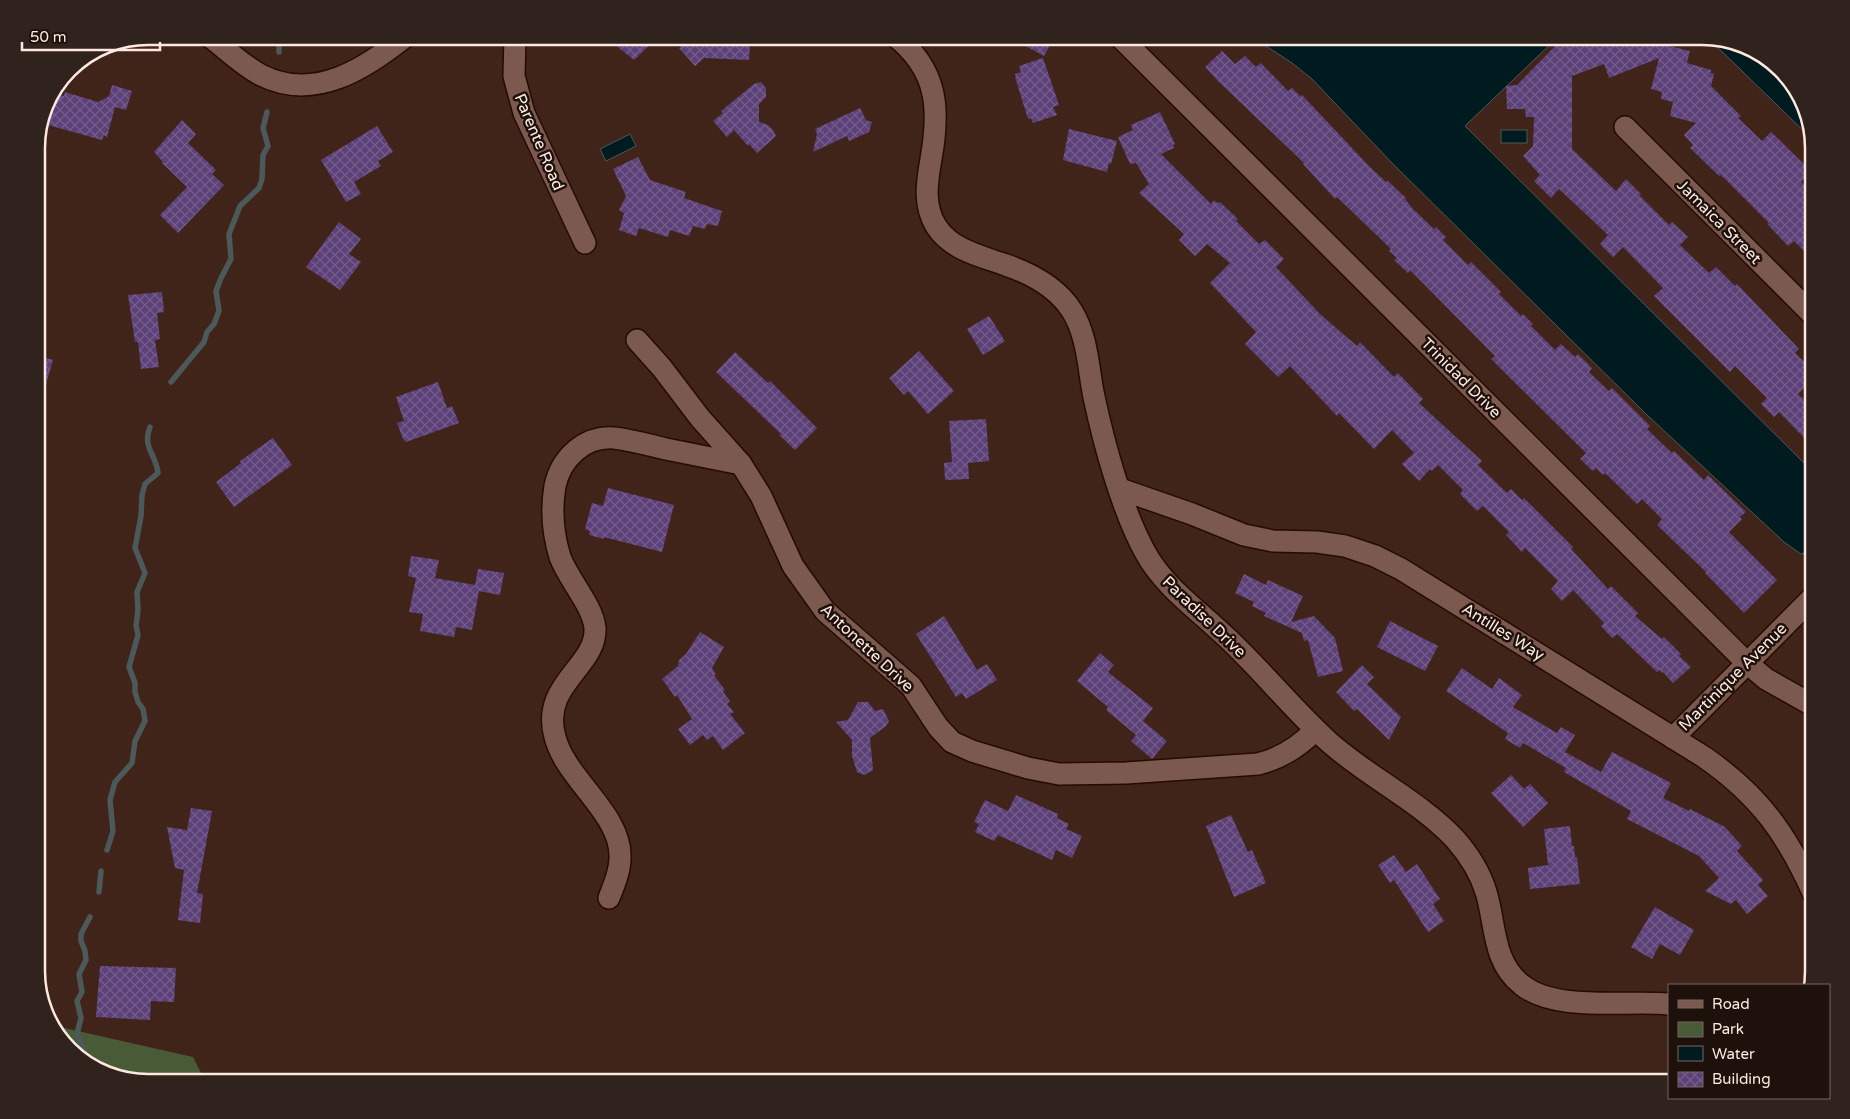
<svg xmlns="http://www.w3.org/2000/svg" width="1850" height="1119" font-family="'Varela Round',sans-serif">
<defs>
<pattern id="building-cross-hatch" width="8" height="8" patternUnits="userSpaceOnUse" patternTransform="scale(1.25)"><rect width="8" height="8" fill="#5c4078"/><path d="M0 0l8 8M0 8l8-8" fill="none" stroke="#745c8b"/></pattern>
</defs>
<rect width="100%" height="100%" fill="#402319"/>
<polygon fill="#495b36" points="51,1025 193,1057 206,1083 148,1083 92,1068"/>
<g fill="#001b20" stroke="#4c595a">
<polygon points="1246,36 1559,36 1465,126 1814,473 1814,549 1801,554 1784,542 1646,414 1392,163 1312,79 1292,63 1266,46"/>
<polygon points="1707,37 1758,51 1799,92 1813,140"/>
<rect x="1501" y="130" width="26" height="13"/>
<polygon points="630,134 636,146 606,161 600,149"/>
</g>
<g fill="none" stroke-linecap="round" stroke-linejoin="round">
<g stroke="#4c595a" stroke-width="5.5">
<polyline points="279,52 279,43 283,36"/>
<polyline points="171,382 204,342 207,332 214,324 219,311 216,291 221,278 231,259 229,234 240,206 259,188 262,179 263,155 268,146 263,128 267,112"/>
<path d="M107 850 113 831 110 800 115 782 132 763 135 741 145 721 143 709 138 702 135 692V683L129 667 138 635 136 626 138 610 137 592 145 573 135 548 141 516 142 495 145 484 158 473C156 454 142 448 150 427"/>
<polyline points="99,892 101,871"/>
<polyline points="90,917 81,934 81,941 85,951 86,960 79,974 82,992 77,1001 81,1018 77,1034 84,1052 85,1059 90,1063 92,1068"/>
</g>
</g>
<g fill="url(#building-cross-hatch)">
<polygon points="604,36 659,36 634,60"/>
<polygon points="692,36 743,36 742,43 750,43 749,60 704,58 695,66 679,48"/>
<polygon points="1007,36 1055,36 1044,56"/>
<polygon points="1565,36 1651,36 1653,42 1690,51 1687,63 1711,70 1711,73 1714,74 1711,86 1741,116 1738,118 1762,141 1771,132 1811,171 1801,182 1814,194 1814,261 1794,241 1788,246 1767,224 1769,223 1721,175 1719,176 1690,148 1693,145 1684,135 1696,123 1670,116 1673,102 1661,99 1662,92 1651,89 1659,58 1609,78 1604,64 1572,76 1572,149 1616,191 1626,179 1641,194 1640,196 1669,225 1672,222 1688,237 1680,245 1709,273 1716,267 1735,286 1737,284 1799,349 1795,353 1814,371 1814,378 1798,394 1814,409 1814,448 1779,412 1774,417 1761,404 1767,398 1735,366 1730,372 1654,296 1663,288 1623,247 1613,257 1600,244 1608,235 1559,189 1551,198 1534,181 1540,175 1523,156 1533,146 1534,117 1526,117 1525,109 1507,109 1506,86 1517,85"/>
<polygon points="1222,51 1235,64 1245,56 1256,67 1261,63 1288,91 1292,88 1300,96 1302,95 1369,166 1386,182 1388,181 1406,198 1405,199 1413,209 1434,229 1436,227 1446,237 1443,240 1468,265 1471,262 1501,292 1499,294 1521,316 1523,314 1533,324 1531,326 1555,350 1561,344 1575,357 1578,354 1592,368 1589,372 1609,391 1612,388 1650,426 1647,429 1672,453 1674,451 1704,480 1708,475 1746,512 1740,517 1742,519 1729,532 1777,580 1744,613 1705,573 1706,572 1657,525 1662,519 1642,499 1637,504 1605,473 1603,475 1596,468 1593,471 1580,459 1586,453 1491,359 1495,356 1410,270 1408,273 1394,260 1397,258 1389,251 1391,249 1337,197 1335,199 1303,164 1304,163 1219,82 1205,67"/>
<polygon points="1043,58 1059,105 1053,107 1057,115 1033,123 1031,118 1029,119 1027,116 1015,77 1016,77 1015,74 1021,72 1019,66"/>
<polygon points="761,82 766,88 766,97 759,104 759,122 768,125 773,130 776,136 757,153 749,144 748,146 734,130 727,137 713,121 723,113 721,111 754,84"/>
<polygon points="112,85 132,91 126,110 115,107 107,137 104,135 102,140 41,123 45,105 53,93 64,96 65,92 98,102 109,96"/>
<polygon points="860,108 866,120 872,122 869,132 849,141 847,136 813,152 817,134 815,129"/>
<polygon points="1160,112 1175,144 1173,145 1174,148 1161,154 1211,204 1214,200 1217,203 1220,202 1238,219 1236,221 1259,244 1265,240 1284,259 1276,267 1320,314 1357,346 1360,342 1394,377 1398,373 1423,399 1419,403 1482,461 1478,465 1507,493 1511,489 1522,500 1524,498 1573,547 1571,549 1608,589 1611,586 1638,613 1635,616 1662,639 1664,637 1681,654 1679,656 1691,667 1673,683 1663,672 1662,673 1660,670 1657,672 1617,634 1612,638 1601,626 1604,623 1573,590 1562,601 1551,589 1558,581 1525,548 1522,552 1506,535 1509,532 1483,506 1477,511 1460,494 1463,490 1438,465 1432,471 1430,469 1419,481 1402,464 1414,453 1392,430 1374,449 1339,413 1337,416 1290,366 1278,377 1245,344 1256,332 1210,283 1230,263 1207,244 1195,256 1179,240 1184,234 1139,193 1149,184 1136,163 1130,164 1118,137 1133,130 1131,125"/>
<polygon points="182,120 196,134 188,143 216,170 212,174 224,185 178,233 160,215 187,187 162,163 163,162 154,152"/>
<polygon points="377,126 393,152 378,161 381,166 354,182 361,194 346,202 321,160"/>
<polygon points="1069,129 1117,141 1111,164 1109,163 1107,172 1063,160"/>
<polygon points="638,157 650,180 686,192 684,198 722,211 718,226 707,224 705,229 693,226 689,236 670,230 668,237 639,228 636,236 619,230 624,213 619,210 626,196 613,169"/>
<polygon points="339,222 361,239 349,254 361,262 340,290 306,267"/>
<polygon points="162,292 164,312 157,313 160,339 155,340 159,367 141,369 138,342 135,342 128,295"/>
<polygon points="989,316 1005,341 983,355 967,329"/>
<polygon points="919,351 954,391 928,414 908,391 904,395 889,378"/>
<polygon points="735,352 768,383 770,381 817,428 795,450 779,435 781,434 716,372"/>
<polygon points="36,355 53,360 41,402 36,401"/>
<polygon points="438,382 447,408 452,406 459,423 406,442 403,439 397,423 404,421 396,397"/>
<polygon points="986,419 989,461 968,463 969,479 945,480 944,463 952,462 949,421"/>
<polygon points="273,438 292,465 234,507 216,482 241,463 240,461"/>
<polygon points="608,488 674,505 662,552 604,537 604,539 589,535 590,531 585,529 592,503 603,506"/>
<polygon points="411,556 439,560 435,578 475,585 478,569 504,573 500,595 479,591 472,630 456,627 454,637 420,631 423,614 409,612 416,578 408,576"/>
<polygon points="1244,574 1266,585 1268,580 1303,596 1291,622 1314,616 1335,638 1343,671 1318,677 1308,640 1304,641 1302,633 1264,616 1266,613 1252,606 1254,602 1235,593"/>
<polygon points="944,616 977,670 987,664 997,680 966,699 962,693 956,697 916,634"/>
<polygon points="1390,621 1438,646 1425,671 1377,647"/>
<polygon points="700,632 724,647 712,668 716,674 714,675 725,690 723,692 730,701 727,704 734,712 730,714 745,733 723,750 713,736 707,740 703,735 690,745 678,729 692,719 677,695 675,697 662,679 678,666 679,660 686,654"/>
<polygon points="1100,653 1114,665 1108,672 1153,708 1143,721 1167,741 1152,759 1131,741 1136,735 1106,710 1108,707 1077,681"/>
<polygon points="1362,665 1374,677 1367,684 1401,717 1389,740 1357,709 1354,711 1336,692"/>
<polygon points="1462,668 1492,689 1499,678 1522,695 1513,707 1557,733 1561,727 1575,735 1565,752 1601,772 1612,752 1671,783 1663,798 1689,811 1690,809 1725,827 1742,846 1737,851 1763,880 1758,885 1768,896 1747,914 1736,900 1731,904 1705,891 1719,878 1699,856 1627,819 1631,811 1564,772 1566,768 1523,743 1520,748 1505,739 1508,733 1446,691"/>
<polygon points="858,702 868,702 875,711 883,709 889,721 886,726 870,738 873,770 864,775 857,772 852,756 852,740 836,722 848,720"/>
<polygon points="1511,775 1524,789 1530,784 1548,803 1523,827 1491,793"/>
<polygon points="1016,795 1058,814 1057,818 1069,824 1066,829 1082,836 1072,858 1056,850 1052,860 998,835 994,841 975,832 979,824 974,822 985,800 1008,811"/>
<polygon points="191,808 212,811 197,893 203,894 200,923 178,920 184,870 175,868 167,827 187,830"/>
<polygon points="1231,815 1248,852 1252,850 1266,883 1234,897 1206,826"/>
<polygon points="1570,826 1572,846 1574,846 1575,857 1577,857 1580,884 1530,889 1528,868 1548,865 1544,829"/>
<polygon points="1394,855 1406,872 1417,864 1440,899 1433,904 1444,921 1428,932 1394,880 1390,883 1378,865"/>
<polygon points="1655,907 1694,930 1680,955 1660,944 1652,959 1631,947"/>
<polygon points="100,966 176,968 174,1002 151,1001 150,1020 96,1017"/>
</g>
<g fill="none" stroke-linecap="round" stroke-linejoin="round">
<defs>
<g id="minor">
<path d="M209 36C226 49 242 65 261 75 314 102 365 69 406 36"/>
<polyline points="515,36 514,76 524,113 585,243"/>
<path d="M895 36C938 70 940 109 931 159 927 182 923 205 936 226 951 250 981 256 1006 265 1032 274 1057 287 1072 311 1088 337 1088 368 1094 397 1104 444 1122 510 1145 552 1164 587 1197 609 1225 636 1262 670 1293 710 1330 743 1370 778 1419 801 1455 839 1469 855 1480 872 1486 892 1496 924 1492 962 1522 985 1555 1012 1627 1000 1669 1004"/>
<polyline points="1119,36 1747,663 1766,679 1814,706"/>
<polyline points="1625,127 1814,316"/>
<path d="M637 340 662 368 700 418 741 464 761 496 793 566 825 611 911 686 938 727 952 742 972 751 1028 768 1059 774 1126 773 1258 764C1282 758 1299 747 1315 730"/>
<path d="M1120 489 1192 514 1244 535 1273 541 1317 542 1345 546 1375 556 1401 569 1704 757C1759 795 1787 834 1814 895"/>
<polyline points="1673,738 1814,596"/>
<path d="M609 898C614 885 620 872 620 858 622 814 566 780 555 737 540 684 597 667 595 628 593 606 568 579 560 557 553 534 551 509 555 486 561 458 584 436 614 438 632 440 649 445 666 449 691 454 716 459 741 464"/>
</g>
</defs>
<use href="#minor" stroke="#260b03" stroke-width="24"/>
<use href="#minor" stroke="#7b594e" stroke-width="21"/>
</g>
<g text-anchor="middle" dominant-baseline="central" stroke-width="5" stroke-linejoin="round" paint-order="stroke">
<g font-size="16" fill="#fde9e1" stroke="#1e110c">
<text transform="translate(539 142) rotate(67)">Parente Road</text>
<text transform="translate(1719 222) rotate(45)">Jamaica Street</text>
<text transform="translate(1461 378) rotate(45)">Trinidad Drive</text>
<text transform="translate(1204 617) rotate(44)">Paradise Drive</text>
<text transform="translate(1503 632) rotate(32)">Antilles Way</text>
<text transform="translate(867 648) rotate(43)">Antonette Drive</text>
<text transform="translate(1733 677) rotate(-45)">Martinique Avenue</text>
</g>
</g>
<path d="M0 0H1850V1119H0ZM148 45H1702A103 103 0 0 1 1805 148V971A103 103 0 0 1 1702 1074H148A103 103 0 0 1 45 971V148A103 103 0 0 1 148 45Z" fill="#30221d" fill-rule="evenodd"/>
<path fill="none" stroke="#fde9e1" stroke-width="2.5" d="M148 45H1702A103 103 0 0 1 1805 148V971A103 103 0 0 1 1702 1074H148A103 103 0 0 1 45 971V148A103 103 0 0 1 148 45Z"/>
<rect x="1668" y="984" width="162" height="115" fill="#1e110c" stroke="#776761"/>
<rect x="1678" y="1000" width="25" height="8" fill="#7b594e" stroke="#776761"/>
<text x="1712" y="1009" font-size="15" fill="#fde9e1">Road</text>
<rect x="1678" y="1022" width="25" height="15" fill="#495b36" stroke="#776761"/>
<text x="1712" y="1034" font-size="15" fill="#fde9e1">Park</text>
<rect x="1678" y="1046" width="25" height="15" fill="#001b20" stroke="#776761"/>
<text x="1712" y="1059" font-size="15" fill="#fde9e1">Water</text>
<rect x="1678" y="1072" width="25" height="15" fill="url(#building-cross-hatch)" stroke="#776761"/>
<text x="1712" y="1084" font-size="15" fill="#fde9e1">Building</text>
<path d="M22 42v8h138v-8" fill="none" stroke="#fde9e1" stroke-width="2.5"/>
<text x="30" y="42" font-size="15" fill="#fde9e1" stroke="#1e110c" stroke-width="4" paint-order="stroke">50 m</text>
</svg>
